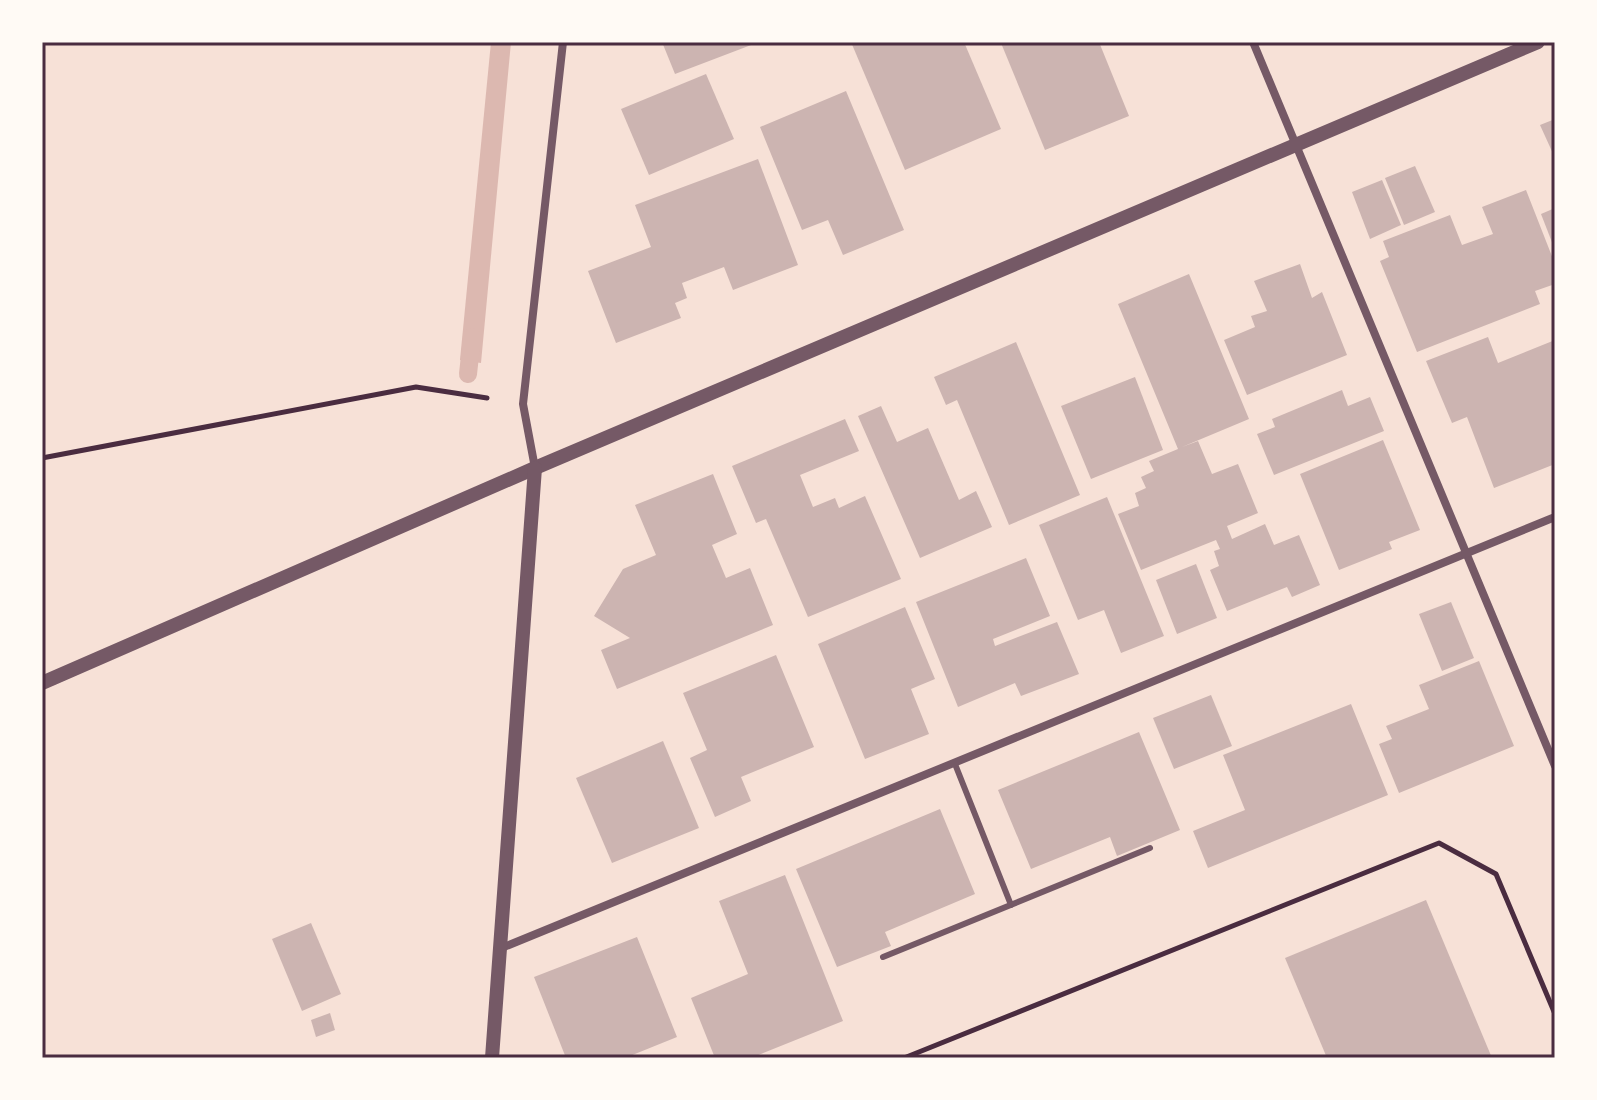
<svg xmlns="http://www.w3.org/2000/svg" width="1597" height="1100" font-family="'Noto Serif',serif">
<rect width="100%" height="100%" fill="#f7e1d7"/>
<polygon fill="#dcb8b0" points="491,42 511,42 481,363 460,360"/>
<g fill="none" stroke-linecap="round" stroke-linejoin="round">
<polyline stroke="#dcb8b0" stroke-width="18" points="468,374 472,337"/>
</g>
<g fill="#ccb4b1">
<polygon points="662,42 759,42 675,74"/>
<polygon points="851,42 964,42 1001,129 905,170"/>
<polygon points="1004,42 1099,42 1129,116 1045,150 1001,43"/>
<polygon points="706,74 734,139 649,175 621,109"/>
<polygon points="846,91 904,230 843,255 828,220 802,230 760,127"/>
<polygon points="1555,119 1555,158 1540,125"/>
<polygon points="758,159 798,265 733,290 724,267 682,283 687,298 675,303 681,318 616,343 588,271 651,247 635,205"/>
<polygon points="1415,166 1435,212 1404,225 1385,178"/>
<polygon points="1382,180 1401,225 1370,239 1352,192"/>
<polygon points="1526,190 1555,264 1555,284 1535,291 1540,304 1417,352 1380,261 1389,257 1383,241 1450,215 1462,245 1493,234 1482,207"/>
<polygon points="1555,208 1555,250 1541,214"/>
<polygon points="1300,264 1312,298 1322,292 1347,355 1247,395 1224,340 1255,327 1251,316 1267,311 1254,281"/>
<polygon points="1189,274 1249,419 1182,447 1198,441 1212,474 1238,464 1258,513 1227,526 1232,539 1265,524 1274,545 1299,535 1320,585 1292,597 1287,587 1227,611 1210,570 1219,566 1214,551 1220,549 1216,540 1141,570 1118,514 1139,506 1135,493 1146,488 1141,477 1154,471 1149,461 1178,449 1118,304"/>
<polygon points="1488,337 1498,363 1555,340 1555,464 1494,488 1467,417 1452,423 1426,361"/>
<polygon points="1016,342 1080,495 1009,525 957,400 946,405 934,377"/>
<polygon points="1135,377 1163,450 1091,479 1061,406"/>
<polygon points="1342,390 1348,406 1370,397 1384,431 1274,475 1257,434 1275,427 1272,419"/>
<polygon points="881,406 897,442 928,428 959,500 976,491 992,527 920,558 858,416"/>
<polygon points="845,419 859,451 800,475 813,507 835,498 839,508 865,496 901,579 808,617 766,519 756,523 732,466"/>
<polygon points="1383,440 1420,530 1389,542 1392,549 1339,570 1300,474"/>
<polygon points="713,474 737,534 712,545 726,578 750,568 773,625 617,689 601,650 630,638 594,616 623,569 656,555 635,505"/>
<polygon points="1107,497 1164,636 1121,653 1104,610 1078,620 1039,525"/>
<polygon points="1026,558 1050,616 993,639 995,646 1057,622 1079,674 1021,696 1015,683 958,707 916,602"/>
<polygon points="1196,564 1217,618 1177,634 1156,580"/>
<polygon points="1451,602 1474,658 1442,671 1419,614"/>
<polygon points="905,607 935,679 911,689 929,734 865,759 818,644"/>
<polygon points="776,655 814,747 741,777 751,801 715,817 690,758 707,750 683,693"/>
<polygon points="1479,661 1514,746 1399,793 1379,744 1392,739 1386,726 1429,709 1419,685"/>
<polygon points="1211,695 1232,746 1174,769 1153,718"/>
<polygon points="1351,704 1388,795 1208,868 1193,831 1245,810 1223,755"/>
<polygon points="1139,732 1180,830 1117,856 1110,837 1031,869 998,790"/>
<polygon points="663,741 699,828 612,863 576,778"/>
<polygon points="940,809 975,894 885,932 891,946 837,967 796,869"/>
<polygon points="785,875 843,1021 751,1058 715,1058 691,998 748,974 719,901"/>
<polygon points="1426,900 1492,1058 1327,1058 1285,958"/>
<polygon points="311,923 341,994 302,1011 272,939"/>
<polygon points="637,937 677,1037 625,1058 566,1058 534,977"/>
<polygon points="330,1013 335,1030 316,1037 311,1020"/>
</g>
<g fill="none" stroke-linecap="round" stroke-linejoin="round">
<g stroke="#4a2c40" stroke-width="5">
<polyline points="42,458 416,387 487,398"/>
<polyline points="904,1058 1439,843 1496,874 1555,1014"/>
</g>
<g stroke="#755966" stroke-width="6">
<polyline points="955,764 1011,905"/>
<polyline points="883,957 1150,848"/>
</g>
<g stroke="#755966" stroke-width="8">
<polyline points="1253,42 1555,766"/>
<polyline points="535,468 523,404 563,42"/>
<polyline points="499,949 1555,517"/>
</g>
<g stroke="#755966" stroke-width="14">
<polyline points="42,683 535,468 1538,42"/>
<polyline points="492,1058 535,468"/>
</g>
</g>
<rect width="1597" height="1100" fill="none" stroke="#fffaf5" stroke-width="88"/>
<rect x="44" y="44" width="1509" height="1012" fill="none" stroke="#4a2c40" stroke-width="3"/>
</svg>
